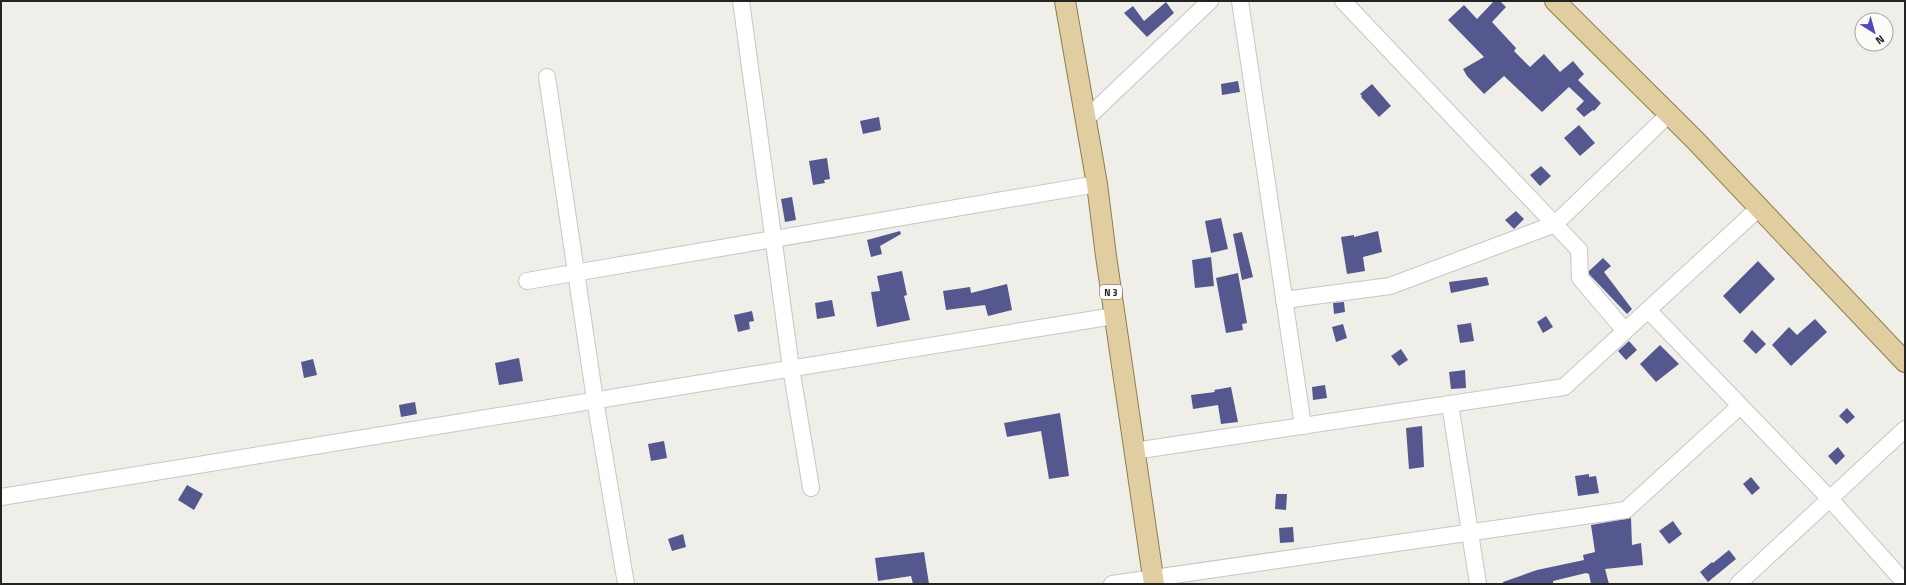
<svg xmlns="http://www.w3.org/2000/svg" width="1906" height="585" font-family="'Titillium Web',sans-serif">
<rect width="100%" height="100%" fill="#efeee9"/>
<g fill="#55588e">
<polygon points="1494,1 1500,1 1506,7 1492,22 1516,48 1514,51 1530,67 1544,54 1560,72 1573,61 1584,74 1578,80 1601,103 1594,111 1593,110 1584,117 1576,109 1584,101 1569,87 1542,112 1504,76 1484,94 1467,76 1463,69 1484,57 1448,20 1464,5 1477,19"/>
<polygon points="1166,2 1174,13 1147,37 1124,13 1133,6 1144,21"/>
<polygon points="1238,81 1240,92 1222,95 1221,84"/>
<polygon points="1372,84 1391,106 1379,117 1361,97 1362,96 1360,94"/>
<polygon points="879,117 881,130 863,134 860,121"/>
<polygon points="1579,125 1595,143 1580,156 1564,138"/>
<polygon points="827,158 830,179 824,180 825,183 813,185 809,161"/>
<polygon points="1541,166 1551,176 1540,186 1530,175"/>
<polygon points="792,197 796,220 785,222 781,199"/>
<polygon points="1516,211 1524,219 1514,229 1505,220"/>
<polygon points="1221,218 1228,249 1211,253 1205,221"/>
<polygon points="900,231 901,234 880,246 882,254 871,257 867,240"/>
<polygon points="1378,231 1382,252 1363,257 1365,271 1347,274 1341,237 1354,235 1354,237"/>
<polygon points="1242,232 1253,277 1242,280 1233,234"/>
<polygon points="1211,257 1214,286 1195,288 1192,260"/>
<polygon points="1603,258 1611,266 1604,272 1632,309 1627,314 1589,274 1589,271"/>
<polygon points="1758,261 1775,279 1740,314 1723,296"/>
<polygon points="902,271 907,295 904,296 910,320 877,327 871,292 880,291 877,276"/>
<polygon points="1238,273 1247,323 1242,324 1243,330 1226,333 1216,278"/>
<polygon points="1487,277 1489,285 1451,293 1449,282"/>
<polygon points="1007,284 1012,310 988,316 985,305 946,310 943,291 970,287 971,293"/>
<polygon points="832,300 835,316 817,319 815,303"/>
<polygon points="1344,302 1345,312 1334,314 1333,303"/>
<polygon points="752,311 754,321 749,322 750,329 738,332 734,315"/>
<polygon points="1546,316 1553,327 1543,333 1537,322"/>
<polygon points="1815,319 1827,332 1791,366 1772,345 1789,327 1797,335"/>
<polygon points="1471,323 1474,341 1460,343 1457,325"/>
<polygon points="1343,324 1347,338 1336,342 1332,327"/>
<polygon points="1752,330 1766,344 1756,354 1743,341"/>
<polygon points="1629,341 1637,350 1626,360 1618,351"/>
<polygon points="1660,345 1679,364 1656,382 1640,364"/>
<polygon points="1401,349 1408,360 1399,366 1391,356"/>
<polygon points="519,358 523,381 499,385 495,363"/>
<polygon points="313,359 317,375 304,378 301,362"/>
<polygon points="1465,370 1466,388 1451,389 1449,372"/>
<polygon points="1325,385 1327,398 1313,400 1312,387"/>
<polygon points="1231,387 1238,422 1221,424 1218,405 1193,409 1191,395 1215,392 1214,390"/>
<polygon points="415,402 417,414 401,417 399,405"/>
<polygon points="1847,408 1855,417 1847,424 1839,416"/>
<polygon points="1060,413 1069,476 1049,479 1041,431 1007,437 1004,423"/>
<polygon points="1422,426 1424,467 1409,469 1406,428"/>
<polygon points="664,441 667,458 651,461 648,444"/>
<polygon points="1838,447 1845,456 1836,465 1828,456"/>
<polygon points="1589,474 1589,477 1596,476 1599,493 1578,496 1575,476"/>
<polygon points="1751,477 1760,488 1752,495 1743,484"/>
<polygon points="187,485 203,494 194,510 178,500"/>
<polygon points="1276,494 1287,494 1286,510 1275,509"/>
<polygon points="1631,518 1632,545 1641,543 1643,565 1605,569 1609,584 1591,584 1589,574 1586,573 1553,581 1553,584 1503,584 1503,582 1537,570 1584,560 1583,555 1595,552 1591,525"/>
<polygon points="1673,521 1682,534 1669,544 1659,531"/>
<polygon points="1293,527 1294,542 1280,543 1279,528"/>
<polygon points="683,534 686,547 672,551 668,539"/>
<polygon points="1729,550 1736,559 1708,582 1700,572 1712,562 1713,563"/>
<polygon points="924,552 929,584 913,584 911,576 878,581 875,558"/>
</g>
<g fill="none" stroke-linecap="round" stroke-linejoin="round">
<defs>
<g id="minor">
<polyline points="741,1 791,368 811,488"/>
<polyline points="1240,1 1303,426"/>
<polyline points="1343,1 1579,250 1580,278 1625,331"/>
<polyline points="547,77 595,400 626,584"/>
<polyline points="1086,119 1210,1"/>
<polyline points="527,281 1097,184"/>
<polyline points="1284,300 1390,286 1555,224 1669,114"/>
<polyline points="1648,310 1830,499 1905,583"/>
<polyline points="1450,404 1478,584"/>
<polyline points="1134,451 1564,387 1759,208"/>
<polyline points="1,497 1114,316"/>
<polyline points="1112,584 1626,510 1740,406"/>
<polyline points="1738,584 1905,429"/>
</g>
<g id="major">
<polyline points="1065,1 1097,184 1106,256 1154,584"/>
<polyline points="1555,1 1695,140 1905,362"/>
</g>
</defs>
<use href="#minor" stroke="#c8c6c2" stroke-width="18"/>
<use href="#major" stroke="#907d4c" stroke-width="22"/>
<use href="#minor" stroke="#fff" stroke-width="16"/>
<use href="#major" stroke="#e0cea1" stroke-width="20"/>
</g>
<g text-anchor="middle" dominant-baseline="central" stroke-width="4" stroke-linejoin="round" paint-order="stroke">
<rect fill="#fdfbf7" stroke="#646461" stroke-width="1" x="1100" y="285" width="22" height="14" rx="3"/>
<g font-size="9" font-weight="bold" fill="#232321">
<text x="1111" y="292">N 3</text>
</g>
</g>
<rect width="1906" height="585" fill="none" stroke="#232321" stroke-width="4"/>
<g transform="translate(1874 32) rotate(143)"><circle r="19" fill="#fdfbf7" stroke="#a6a5a1"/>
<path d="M0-3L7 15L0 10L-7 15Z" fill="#5149c0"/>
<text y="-6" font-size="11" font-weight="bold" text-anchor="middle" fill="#232321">N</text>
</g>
</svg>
